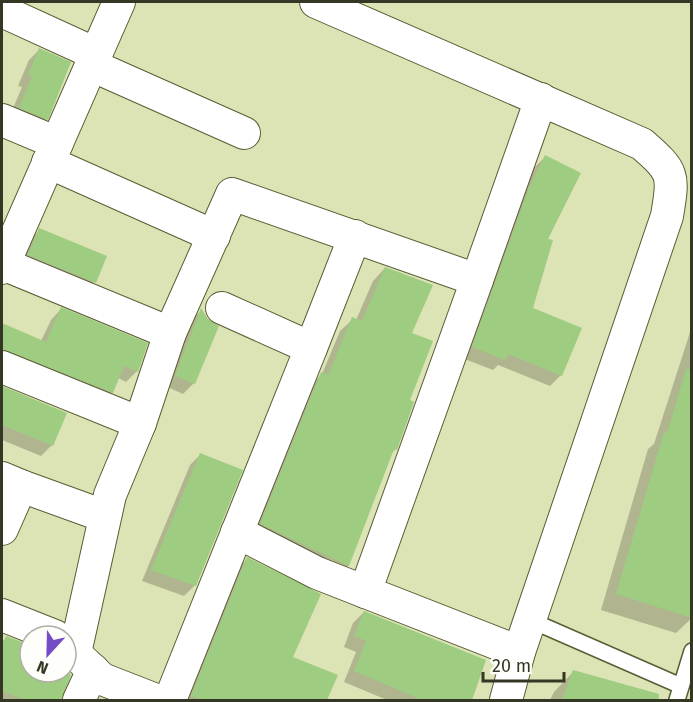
<svg xmlns="http://www.w3.org/2000/svg" width="693" height="702" font-family="'Fira Sans',sans-serif">
<rect width="100%" height="100%" fill="#dce3b4"/>
<g fill="#0003">
<polygon points="39,50 46,119 36,130 9,118 22,87 18,86 29,60"/>
<polygon points="545,157 546,240 532,309 561,375 550,386 498,365 493,370 462,358 518,201 534,168"/>
<polygon points="40,230 94,282 83,293 18,266 29,240"/>
<polygon points="385,268 410,334 396,449 390,454 348,566 336,578 249,536 309,386 322,374 340,331 353,319 356,320 373,281"/>
<polygon points="61,309 137,371 126,382 118,378 112,392 101,403 2,362 2,325 41,341 51,320"/>
<polygon points="201,311 194,383 183,394 165,386 190,321"/>
<polygon points="692,326 692,618 676,633 601,610 648,449 654,444"/>
<polygon points="2,388 65,414 52,445 41,456 2,440"/>
<polygon points="200,455 195,585 184,596 142,581 190,465"/>
<polygon points="247,559 291,658 336,676 326,700 184,700 236,570"/>
<polygon points="364,612 484,661 470,700 387,700 344,682 356,652 344,647 353,623"/>
<polygon points="6,638 30,647 30,672 66,672 69,675 61,693 61,700 2,700 2,642"/>
<polygon points="574,671 659,696 658,700 550,700 554,692"/>
</g>
<g fill="#9ecc81">
<polygon points="39,48 71,62 48,120 19,108 32,76 28,75"/>
<polygon points="545,155 581,173 548,239 553,240 533,308 582,328 562,376 508,354 505,360 472,347 529,188"/>
<polygon points="39,228 107,256 96,283 28,255"/>
<polygon points="385,267 433,285 412,333 433,341 410,400 414,402 397,450 394,449 349,566 260,524 321,372 328,375 352,317 362,321"/>
<polygon points="61,307 148,343 138,372 124,366 113,393 2,349 2,323 46,342"/>
<polygon points="201,308 208,319 219,326 195,384 175,376"/>
<polygon points="686,369 692,370 692,618 616,594 664,432 667,433"/>
<polygon points="2,386 67,413 53,446 2,425"/>
<polygon points="200,453 243,470 196,586 151,570"/>
<polygon points="247,557 321,594 293,657 338,675 327,700 202,700 191,696"/>
<polygon points="364,611 486,660 472,700 422,700 354,671 366,641 354,636"/>
<polygon points="6,636 30,645 30,672 66,672 66,670 71,675 61,700 25,700 2,691 2,646"/>
<polygon points="573,670 659,694 658,700 562,700"/>
</g>
<g fill="none" stroke-linecap="round" stroke-linejoin="round">
<defs>
<g id="service">
<polyline points="530,620 681,686"/>
<polyline points="677,700 692,651"/>
</g>
<g id="minor">
<path d="M316 2 642 144C674 172 674 174 667 216L519 652 506 700"/>
<polyline points="2,11 96,54"/>
<polyline points="91,65 244,133"/>
<polyline points="2,120 57,143"/>
<polyline points="48,162 214,236"/>
<polyline points="3,264 170,333"/>
<polyline points="2,268 119,2"/>
<polyline points="477,280 541,99"/>
<polyline points="311,348 355,236"/>
<polyline points="2,367 140,423"/>
<polyline points="21,486 104,516"/>
<polyline points="2,529 21,486 2,478"/>
<polyline points="237,532 317,573 519,652"/>
<polyline points="2,615 55,636"/>
<polyline points="66,645 102,679 156,700"/>
<polyline points="75,653 110,495 140,423 170,333 232,194 477,280 365,592"/>
<polyline points="79,700 93,670"/>
<polyline points="170,700 311,348 222,308"/>
</g>
</defs>
<use href="#service" stroke="#585d34" stroke-width="18"/>
<use href="#minor" stroke="#585d34" stroke-width="34"/>
<use href="#service" stroke="#fff" stroke-width="15"/>
<use href="#minor" stroke="#fff" stroke-width="32"/>
</g>
<rect width="693" height="702" fill="none" stroke="#353725" stroke-width="6"/>
<g transform="translate(48 654) rotate(202)"><circle r="28" fill="#fefffa" stroke="#aeafa5" stroke-width="1.5"/>
<path d="M0-4.5L10 22L0 15L-10 22Z" fill="#744dc6"/>
<text y="-9" font-size="16" font-weight="bold" text-anchor="middle" fill="#353725">N</text>
</g>
<path d="M483 672v9h81v-9" fill="none" stroke="#353725" stroke-width="3"/>
<text x="492" y="672" font-size="18" fill="#353725" stroke="#fefffa" stroke-width="4.5" paint-order="stroke">20 m</text>
</svg>
